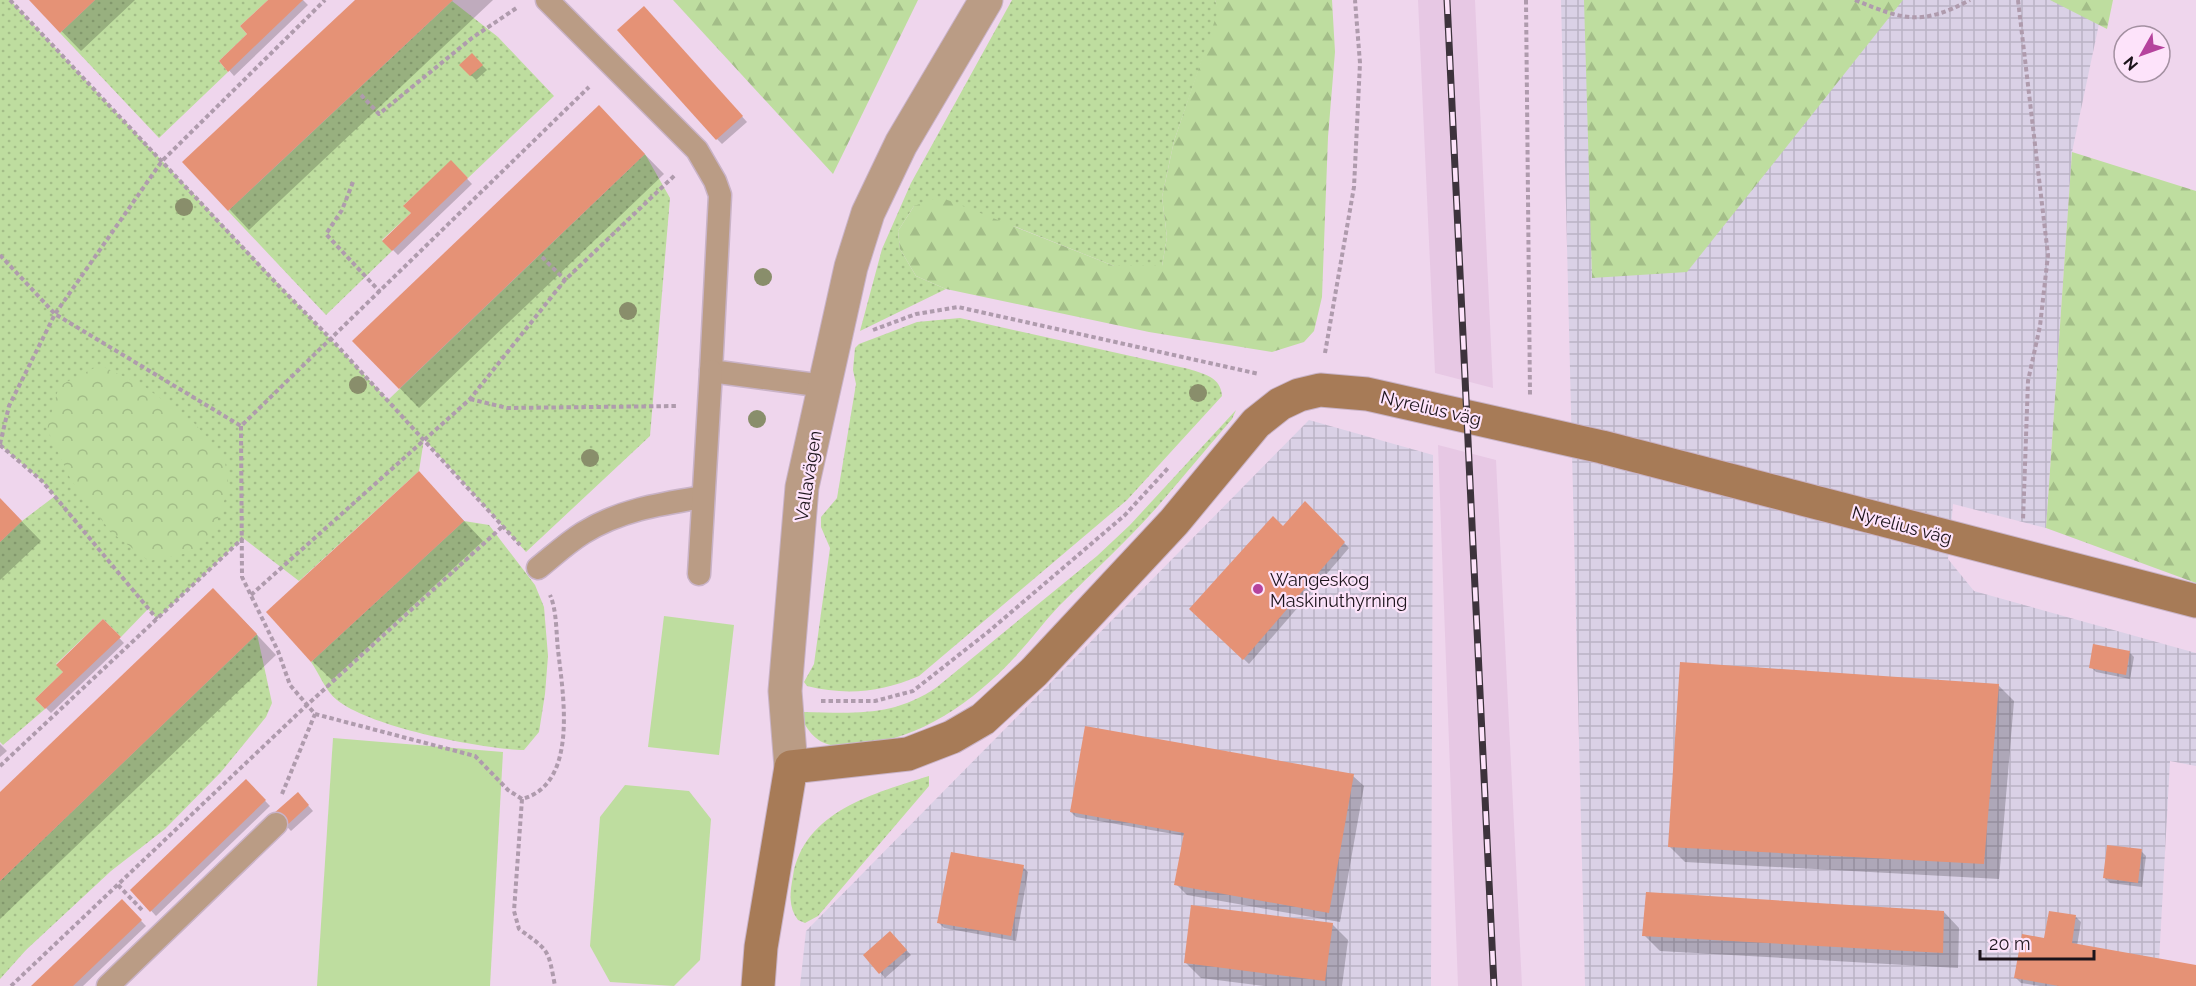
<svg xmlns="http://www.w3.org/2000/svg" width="2196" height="986" font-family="Raleway,sans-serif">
<defs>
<pattern id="industrial-grid" width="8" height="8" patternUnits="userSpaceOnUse" patternTransform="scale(1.5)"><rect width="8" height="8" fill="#dad1e6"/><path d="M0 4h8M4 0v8" fill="none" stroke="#bab3c5"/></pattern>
<pattern id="grass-dots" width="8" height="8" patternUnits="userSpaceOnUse" patternTransform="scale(1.5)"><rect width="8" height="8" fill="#bedd9f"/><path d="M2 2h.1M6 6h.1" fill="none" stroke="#a3bd88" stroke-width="1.8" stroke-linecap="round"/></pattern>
<pattern id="forest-firs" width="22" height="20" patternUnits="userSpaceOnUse" patternTransform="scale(1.5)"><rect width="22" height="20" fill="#bedd9f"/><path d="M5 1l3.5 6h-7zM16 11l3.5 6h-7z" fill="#a3bd88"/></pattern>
<pattern id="park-crowns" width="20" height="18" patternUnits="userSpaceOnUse" patternTransform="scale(1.5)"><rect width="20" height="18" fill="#bedd9f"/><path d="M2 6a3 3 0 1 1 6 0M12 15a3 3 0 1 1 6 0" fill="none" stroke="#a3bd88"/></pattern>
</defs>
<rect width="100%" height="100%" fill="#efd6ed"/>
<g fill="#e7c8e4">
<polygon points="1418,0 1475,0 1493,388 1435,373"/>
<polygon points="1438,445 1496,460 1522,986 1458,986"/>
</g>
<g fill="url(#industrial-grid)">
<polygon points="1561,0 2104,0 2072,152 2046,528 1953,504 1948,559 1974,591 2196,653 2196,766 2170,761 2158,980 2196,986 1585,986"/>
<polygon points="1309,420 1433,455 1431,986 800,986 806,931"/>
</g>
<g fill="url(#grass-dots)">
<polygon points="0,0 10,0 388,400 645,154 670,198 650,436 526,552 424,439 419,471 299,581 243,538 157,619 148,609 121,637 103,619 56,664 63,672 35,699 45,709 3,745 0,742 0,542 22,521 55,496 42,481 0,445"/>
<polygon points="95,0 268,0 240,26 247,34 219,61 228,72 159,138 60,33"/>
<polygon points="1012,0 1215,0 1219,11 1174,141 1162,197 1167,237 1162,266 1114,266 1016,227 914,206 898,231 900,249 916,276 946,289 860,331 882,249 911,183"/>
<polygon points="452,1 498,37 554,96 468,178 451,161 404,205 411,213 382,240 392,251 326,315 228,211"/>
<path d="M960 318 1189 369C1204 374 1221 377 1222 396L1127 500 919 676C882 692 847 696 807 686L804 682 814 664 830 548 821 527V517L837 498 856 384 853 370 855 348 859 344 917 322Z"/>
<path d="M1236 410 1232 419C1207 448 1183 477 1158 506 1127 541 1092 573 1059 606 1043 623 1030 641 1014 658 973 702 921 739 859 745 832 748 816 746 803 721L804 712C854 713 894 717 937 687L1097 556 1130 525Z"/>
<path d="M464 521 489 525 535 585 544 607 548 656 545 694 539 732 524 750C481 749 370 727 337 700 326 692 319 673 311 662Z"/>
<polygon points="257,634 272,703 266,717 221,772 165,829 111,871 26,950 0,979 0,881"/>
<path d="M929 776V786L818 916 805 923 798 920C788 907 790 892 793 876 804 811 875 793 929 776Z"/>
</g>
<g fill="url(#forest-firs)">
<polygon points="673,0 918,0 833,174"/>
<polygon points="1215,0 1332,0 1335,52 1328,137 1322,297 1314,331 1304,342 1272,352 1149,332 946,289 916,276 900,249 898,231 914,206 940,197 1114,266 1162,266 1167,237 1162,197 1174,141 1218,11"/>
<polygon points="1584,0 1903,0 1687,272 1592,278"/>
<polygon points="2050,0 2113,0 2107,29"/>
<polygon points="2072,152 2196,191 2196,583 2046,528"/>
</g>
<polygon fill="url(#park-crowns)" points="100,365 145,387 194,423 224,456 229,487 215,527 193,552 149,561 111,532 71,480 47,429 59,386"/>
<g fill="#bedd9f">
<polygon points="664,616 734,625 719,755 648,747"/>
<polygon points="333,738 503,752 490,986 317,986"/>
<polygon points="625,785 689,791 711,819 700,960 674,986 610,982 590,946 600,817"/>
</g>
<g fill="#0003">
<polygon points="31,0 135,0 81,51"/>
<polygon points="269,0 303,0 308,5 234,76 221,61 249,34"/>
<polygon points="357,0 493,0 249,230 185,162"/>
<polygon points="649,13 747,122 722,144 717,139"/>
<polygon points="472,55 487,70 476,80 461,65"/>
<polygon points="618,127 664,174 419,408 354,341"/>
<polygon points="451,162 472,184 398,255 384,241 413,213"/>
<polygon points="419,473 483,541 332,680 312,661"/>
<polygon points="0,499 41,541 0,580"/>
<polygon points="1305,503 1349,548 1249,664 1191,609 1283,528"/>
<polygon points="233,609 276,655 0,919 0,794"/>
<polygon points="103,621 124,643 51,713 37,699 65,672"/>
<polygon points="2129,652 2134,657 2130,679 2096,672 2091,667"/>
<polygon points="1998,685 2014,701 1999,879 1685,862 1669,846"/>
<polygon points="0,744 7,751 0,757"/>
<polygon points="1353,776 1364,786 1340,922 1187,895 1176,884 1185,836 1076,817 1071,812"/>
<polygon points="246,781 270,806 156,916 132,890"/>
<polygon points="298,794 313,811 291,831 275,814"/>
<polygon points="2141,851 2146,856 2142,887 2110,883 2105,878"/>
<polygon points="1023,867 1028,872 1016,941 944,928 939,923"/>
<polygon points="122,901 146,926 83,986 33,986"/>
<polygon points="1944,912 1959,928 1958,968 1660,951 1644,935"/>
<polygon points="2076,917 2081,922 2077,946 2196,966 2196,986 2040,986 2021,983 2016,978 2046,940"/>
<polygon points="1332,924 1348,940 1342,986 1264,986 1201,978 1185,962"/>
<polygon points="895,938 911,955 885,978 865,955"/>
</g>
<g fill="#e59276">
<polygon points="29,0 95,0 60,33"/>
<polygon points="268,0 303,0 228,72 219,61 247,34 240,26"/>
<polygon points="355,0 453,0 228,211 182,162"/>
<polygon points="644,6 743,116 716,140 617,30"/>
<polygon points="472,53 483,65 470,76 459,65"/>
<polygon points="599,105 645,154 399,389 352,341"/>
<polygon points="451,160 468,178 392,251 382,241 411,213 403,206"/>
<polygon points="419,471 464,521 311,662 266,612"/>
<polygon points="0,498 22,521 0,542"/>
<polygon points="1305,501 1345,542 1243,660 1189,609 1273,516 1283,526"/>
<polygon points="213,588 257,634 0,881 0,792"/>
<polygon points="103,619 121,637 45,709 35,699 63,672 56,665"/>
<polygon points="2093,644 2130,651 2126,675 2089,668"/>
<polygon points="1680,662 1999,684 1984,864 1668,847"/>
<polygon points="1085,726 1354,774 1329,913 1174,885 1184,833 1070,812"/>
<polygon points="246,779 266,800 150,912 130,890"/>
<polygon points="298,792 309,805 285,827 273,814"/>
<polygon points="2107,845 2142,849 2138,883 2103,878"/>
<polygon points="951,852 1024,865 1011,936 937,923"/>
<polygon points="1646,892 1944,911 1943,953 1642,936"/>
<polygon points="122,899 142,920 73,986 31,986"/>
<polygon points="1191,905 1333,923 1325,981 1184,963"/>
<polygon points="2049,911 2076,915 2072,943 2196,965 2196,986 2059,986 2014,978 2022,934 2044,938"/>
<polygon points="890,931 907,950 879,974 863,955"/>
</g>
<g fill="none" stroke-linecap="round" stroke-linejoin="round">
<defs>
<g id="lane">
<polyline points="547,0 697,150 715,181 720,195 711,371 824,386"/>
<path d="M538 568C553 556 567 543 583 533 620 510 660 504 703 497"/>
<polyline points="699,574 711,371"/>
<polyline points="108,986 276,824"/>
</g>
<polyline id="street" points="791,767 785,691 802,487 851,267 868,213 901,144 986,0"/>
<polyline id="secondary" points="758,986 761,947 791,767 908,754 952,737 983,719 1034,672 1174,522 1256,423 1280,404 1299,395 1320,390 1367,394 1602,447 2196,601"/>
</defs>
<use href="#lane" stroke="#c9b3c7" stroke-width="25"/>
<use href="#street" stroke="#c9b3c7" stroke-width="35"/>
<use href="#secondary" stroke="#c9b3c7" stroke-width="35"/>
<g stroke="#af9bad" stroke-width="4" stroke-dasharray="4.5 3" stroke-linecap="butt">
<polyline points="10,0 277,284 332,340 520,545"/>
<polyline points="1526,0 1530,395"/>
<path d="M1855 0C1904 20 1921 26 1970 0"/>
<polyline points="2018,0 2048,255 2040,326 2028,381 2023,521"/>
<polyline points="361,95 379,114 472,38 518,7"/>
<polyline points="353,182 342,210 326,234 380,292"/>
<polyline points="0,255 55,314 241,426 589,87"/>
<polyline points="542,257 565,280"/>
<polyline points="873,330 916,314 958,307 1259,374"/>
<polyline points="1325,353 1354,187 1360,63 1355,0"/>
<polyline points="470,399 507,408 678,406"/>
<path d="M241 426 242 577 278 651 290 685 315 714 475 756 508 790 522 799C579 784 563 694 558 650 556 632 557 611 550 595"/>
<polyline points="0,444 9,406 55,314 162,161 325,0"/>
<polyline points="0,445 42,481 157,619"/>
<polyline points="251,595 470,399 565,280 675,175"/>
<polyline points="821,701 875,701 913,691 988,632 1125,515 1169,467"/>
<polyline points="0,766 243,538"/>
<polyline points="282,794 315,714"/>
<path d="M522 799 514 911 519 929C549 951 548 948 555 986"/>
<polyline points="118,885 142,910"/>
<polyline points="11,986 307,705 503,526"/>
</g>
<use href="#lane" stroke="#ba9c85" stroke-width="22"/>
<use href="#street" stroke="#ba9c85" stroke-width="33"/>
<use href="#secondary" stroke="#a77b57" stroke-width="33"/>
<defs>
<polyline id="rail" points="1447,0 1494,986"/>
</defs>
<use href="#rail" stroke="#3d333c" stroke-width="7"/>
<use href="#rail" stroke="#fde3fa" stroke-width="4.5" stroke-dasharray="14" stroke-linecap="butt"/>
</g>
<g fill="#898e6b">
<circle cx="184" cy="207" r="9"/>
<circle cx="763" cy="277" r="9"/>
<circle cx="628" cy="311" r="9"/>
<circle cx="358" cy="385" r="9"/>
<circle cx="1198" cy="393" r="9"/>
<circle cx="757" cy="419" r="9"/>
<circle cx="590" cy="458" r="9"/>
</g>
<circle fill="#b5439d" stroke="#fde3fa" stroke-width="2" cx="1258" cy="589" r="6"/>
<g text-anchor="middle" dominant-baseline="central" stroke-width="4.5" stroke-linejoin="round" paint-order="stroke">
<g font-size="18" fill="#1c141b" stroke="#fde3fa">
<text transform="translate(1431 408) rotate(13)">Nyrelius väg</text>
<text transform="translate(808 476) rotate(-81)">Vallavägen</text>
<text transform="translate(1902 525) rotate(15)">Nyrelius väg</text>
</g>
<g font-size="18" fill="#1c141b" stroke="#fde3fa" text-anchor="start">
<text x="1270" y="579">Wangeskog<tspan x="1270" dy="21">Maskinuthyrning</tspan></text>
</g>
</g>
<g transform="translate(2142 54) rotate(230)"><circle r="28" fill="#fde3fa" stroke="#a390a1" stroke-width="1.5"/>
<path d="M0-4.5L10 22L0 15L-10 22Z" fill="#b5439d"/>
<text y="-9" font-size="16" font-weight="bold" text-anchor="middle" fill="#1c141b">N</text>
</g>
<path d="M1980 950v9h114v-9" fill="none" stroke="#1c141b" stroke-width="3"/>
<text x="1989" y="950" font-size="18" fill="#1c141b" stroke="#fde3fa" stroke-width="4.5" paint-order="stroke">20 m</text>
</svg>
